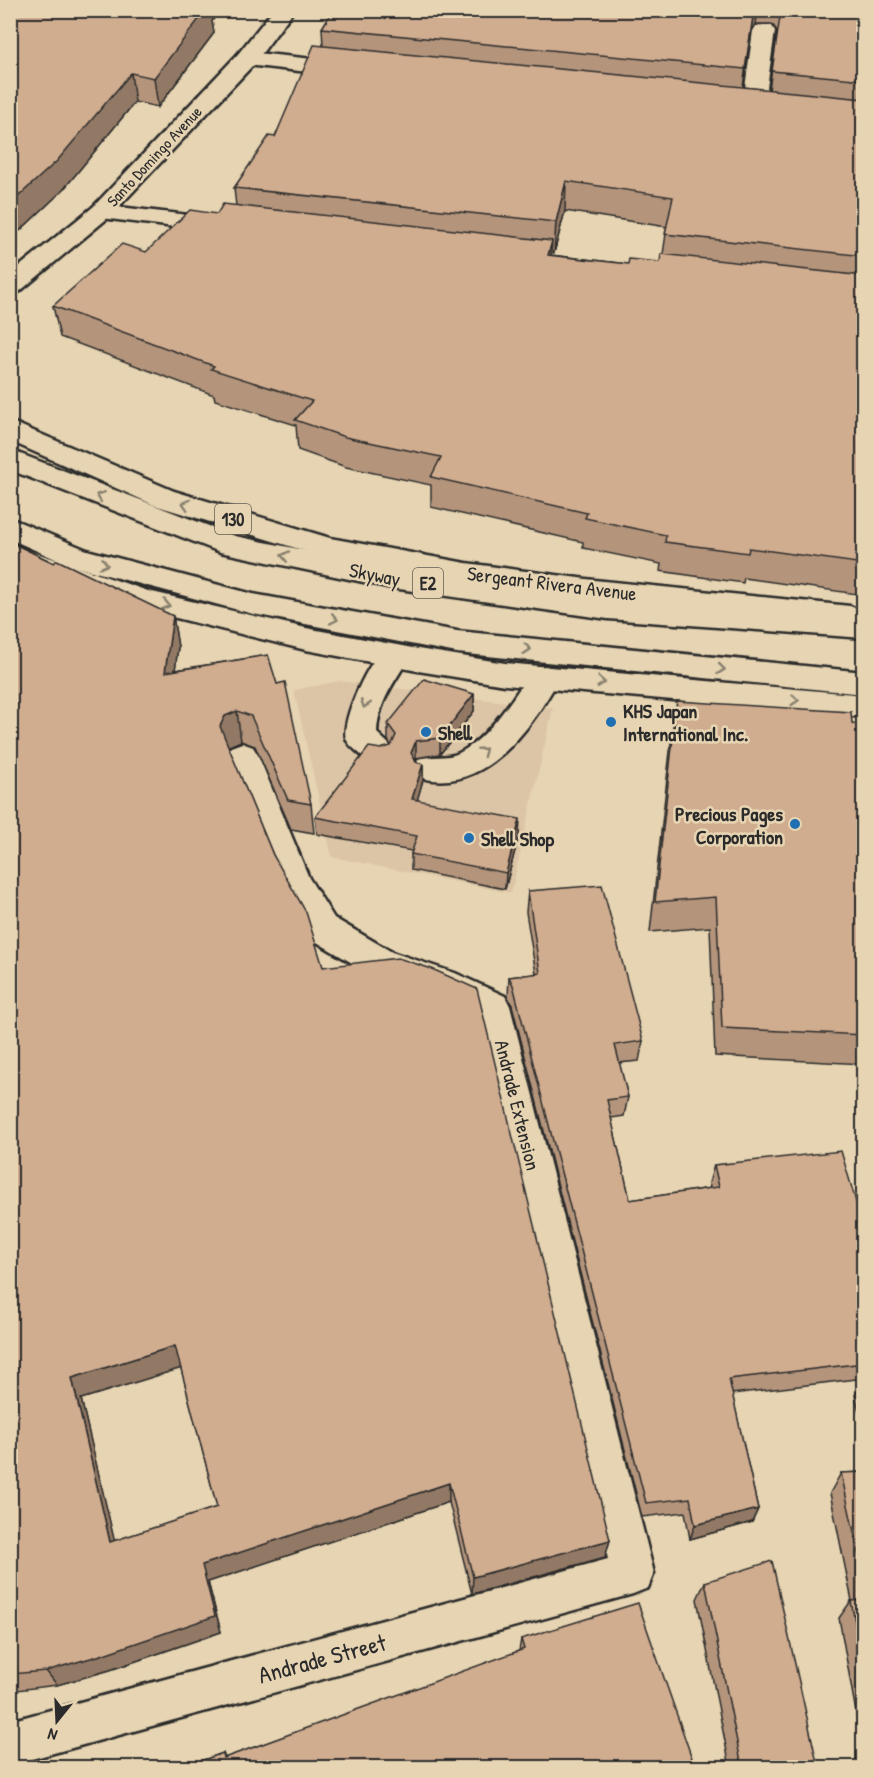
<svg xmlns="http://www.w3.org/2000/svg" width="874" height="1778" font-family="'Patrick Hand',sans-serif">
<rect width="100%" height="100%" fill="#e6d4b2"/>
<filter id="ink" filterUnits="userSpaceOnUse"><feTurbulence type="fractalNoise" baseFrequency=".0167" numOctaves="2"/><feDisplacementMap in="SourceGraphic" scale="12" xChannelSelector="R" yChannelSelector="G"/><feConvolveMatrix kernelMatrix="1 2 1 2 8 2 1 2 1" color-interpolation-filters="sRGB"/></filter>
<g filter="url(#ink)">
<polygon fill="#dcc5a6" points="340,681 553,708 511,893 332,857 294,690"/>
<g fill="none" stroke-linecap="round" stroke-linejoin="round">
<defs>
<g id="minor">
<polygon points="764,25 772,26 775,31 764,109 761,114 753,116 745,114 742,109 753,31 756,26"/>
<polygon points="246,52 351,63 359,65 362,70 359,75 351,77 238,64 235,59 238,54"/>
<polygon points="101,205 224,219 233,221 236,226 233,231 224,233 93,217 89,212 93,207"/>
<path d="M395 645 406 648 410 656C395 682 378 701 377 733L390 745 395 753 390 761C378 765 371 764 361 755 356 750 348 745 346 738 341 720 370 656 386 648 389 646 392 646 395 645Z"/>
<path d="M545 666 556 669 560 677C532 727 484 797 418 777L413 768 418 759C431 755 447 759 459 753 479 743 495 723 508 705 519 691 528 671 545 666Z"/>
<polygon points="242,743 253,747 258,755 309,878 334,918 392,952 455,973 505,996 510,1006 654,1573 648,1588 633,1594 10,1765 10,1721 608,1559 478,1015 433,994 369,973 310,938 279,883 226,755 231,747"/>
</g>
<g id="major">
<polygon points="273,10 294,10 254,64 109,217 19,292 10,295 10,274 93,207 238,54"/>
<polygon points="10,421 174,491 330,538 466,563 594,580 850,606 860,610 864,619 860,624 850,628 594,600 466,583 329,558 154,505 10,441"/>
<polygon points="10,544 148,591 306,628 418,649 505,663 864,695 864,717 505,685 418,671 306,650 144,610 10,565"/>
</g>
<g id="highway">
<polygon points="10,450 235,536 392,568 608,599 864,616 864,638 608,619 392,588 220,552 10,470"/>
<polygon points="10,518 87,550 253,594 457,631 864,672 864,694 457,653 253,614 69,565 10,539"/>
</g>
</defs>
<use href="#minor" stroke="#2b2b2b" stroke-width="5"/>
<use href="#major" stroke="#2b2b2b" stroke-width="5"/>
<use href="#highway" stroke="#2b2b2b" stroke-width="5"/>
<use href="#minor" fill="#e6d4b2" fill-rule="evenodd"/>
<use href="#major" fill="#e6d4b2" fill-rule="evenodd"/>
<use href="#highway" fill="#e6d4b2" fill-rule="evenodd"/>
</g>
<g fill="#b4957c" stroke="#2b2b2b" stroke-width="1.5" fill-rule="evenodd">
<polygon points="10,10 220,10 212,21 214,33 158,107 135,102 63,190 10,240"/>
<path d="M333 10H864V595L744 578 743 583 660 571 661 564 583 548V542L431 507V485L346 467 298 450 296 425 215 400 214 395 60 337 53 306 146 252 217 214 236 206 234 188 275 137 323 46 322 28ZM756 24H772L777 31 769 90 743 87 751 30ZM565 211 667 227 663 254 660 262 628 264 551 255V252L554 253Z"/>
<path d="M10 542 54 563 173 616 178 647 175 670 268 655 311 804 314 833 291 829 255 746 241 741 229 746 228 747 273 855 323 967 610 1540 605 1557 472 1594 449 1502 208 1582 221 1632 110 1670 57 1685 17 1690 10 1685ZM181 1368 217 1507 114 1541 81 1399Z"/>
<polygon points="474,694 474,711 440,754 416,758 415,760 416,762 423,764 423,780 417,800 519,835 505,889 411,870 411,854 412,851 317,834 315,817 381,749 391,746 388,740 388,724"/>
<polygon points="677,701 864,725 864,1064 715,1056 710,927 650,932 672,733"/>
<polygon points="528,891 643,1041 639,1061 619,1063 628,1097 624,1116 611,1118 630,1200 710,1188 709,1183 714,1165 864,1229 864,1266 862,1269 864,1276 864,1378 732,1394 758,1509 752,1522 690,1539 685,1512 642,1517 512,1005 508,997 509,977 536,974 526,912"/>
<polygon points="864,1379 864,1431 855,1395"/>
<polygon points="864,1472 864,1757 839,1618 851,1601 852,1601 830,1493 841,1473"/>
<polygon points="705,1582 818,1767 730,1767 697,1599"/>
<polygon points="521,1639 695,1767 184,1767 223,1753 225,1758 519,1651"/>
</g>
<g fill="#927965" stroke="#2b2b2b" stroke-width="1.5">
<polygon points="202,10 220,10 212,21 214,33 158,107 154,78"/>
<polygon points="754,10 758,10 756,24 751,30"/>
<polygon points="131,73 135,102 63,190 10,240 10,204"/>
<polygon points="566,181 565,211 554,253 556,222"/>
<polygon points="552,241 550,271 548,255"/>
<polygon points="173,616 178,647 171,702 165,672"/>
<polygon points="474,694 474,711 440,754 440,738"/>
<polygon points="237,711 241,741 229,746 224,756 220,726 225,716"/>
<polygon points="416,741 416,758 411,769 411,753"/>
<polygon points="423,764 423,780 413,815 412,799"/>
<polygon points="520,819 519,835 505,889 506,873"/>
<polygon points="175,1346 182,1368 81,1399 119,1560 110,1542 72,1378"/>
<polygon points="449,1483 449,1502 208,1582 221,1632 110,1670 57,1685 46,1671 202,1565"/>
<polygon points="758,1509 752,1522 690,1539 695,1525"/>
<polygon points="610,1540 605,1557 472,1594 473,1577"/>
</g>
<g fill="#d1ad90" stroke="#2b2b2b" stroke-width="1.5" fill-rule="evenodd">
<polygon points="10,10 206,10 154,78 131,73 57,161 10,204"/>
<polygon points="333,10 754,10 745,69 322,28"/>
<polygon points="781,10 864,10 864,80 772,71"/>
<polygon points="314,45 864,99 864,256 665,234 673,197 566,181 556,222 234,188 269,136 275,137"/>
<polygon points="223,204 552,241 548,255 628,264 629,259 660,262 661,254 864,276 864,564 749,548 748,553 665,542 666,535 585,518 587,513 431,477 441,457 345,437 295,420 312,401 211,369 214,366 53,306 122,244 146,252 190,210 217,214"/>
<path d="M10 542 54 563 57 560 173 616 165 672 268 655 277 684 285 682 311 804 288 800 251 716 237 711 225 716 220 726 273 855 306 912 323 967 398 958 432 969 477 989 610 1540 473 1577 449 1483 202 1565 215 1616 101 1655 46 1671 10 1674ZM175 1346 217 1507 110 1542 72 1378Z"/>
<polygon points="424,679 474,694 440,738 416,741 411,753 416,762 423,764 412,799 520,819 506,873 411,854 417,836 315,817 369,747 381,749 391,746 396,735 388,724"/>
<polygon points="677,701 851,712 852,723 864,725 864,1035 722,1028 716,897 655,902"/>
<polygon points="602,885 643,1041 615,1045 628,1097 607,1100 630,1200 719,1187 714,1165 841,1151 864,1229 864,1253 857,1253 864,1276 864,1363 729,1379 758,1509 695,1525 690,1498 646,1503 513,985 509,977 540,973 528,891"/>
<polygon points="864,1472 864,1578 841,1473"/>
<polygon points="772,1561 818,1767 742,1767 705,1582"/>
<polygon points="864,1600 864,1669 851,1601"/>
<polygon points="638,1603 695,1767 184,1767 223,1753 224,1758 524,1649 521,1639"/>
</g>
<defs><path id="oneway-chevron" d="M-2-3.5L2.5 0L-2 3.5" fill="none" stroke-width="1.6" stroke-linecap="round" stroke-linejoin="round" transform="scale(1.5)"/></defs>
<g stroke="#88806e">
<use href="#oneway-chevron" transform="translate(100 496) rotate(-159)"/>
<use href="#oneway-chevron" transform="translate(186 504) rotate(-163)"/>
<use href="#oneway-chevron" transform="translate(285 556) rotate(-168)"/>
<use href="#oneway-chevron" transform="translate(104 564) rotate(15)"/>
<use href="#oneway-chevron" transform="translate(166 605) rotate(14)"/>
<use href="#oneway-chevron" transform="translate(334 619) rotate(11)"/>
<use href="#oneway-chevron" transform="translate(527 649) rotate(6)"/>
<use href="#oneway-chevron" transform="translate(721 669) rotate(6)"/>
<use href="#oneway-chevron" transform="translate(601 682) rotate(5)"/>
<use href="#oneway-chevron" transform="translate(795 700) rotate(5)"/>
<use href="#oneway-chevron" transform="translate(365 704) rotate(108)"/>
<use href="#oneway-chevron" transform="translate(483 751) rotate(-38)"/>
</g>
</g>
<g fill="#1f6fb2" stroke="#e6d4b2" stroke-width="2">
<circle cx="611" cy="722" r="6"/>
<circle cx="426" cy="732" r="6"/>
<circle cx="795" cy="824" r="6"/>
<circle cx="469" cy="838" r="6"/>
</g>
<g text-anchor="middle" dominant-baseline="central" stroke-width="5" stroke-linejoin="round" paint-order="stroke">
<g font-size="16" fill="#2b2b2b" stroke="#e6d4b2">
<text transform="translate(154 156) rotate(-47)">Santo Domingo Avenue</text>
</g>
<g fill="#e6d4b2" stroke="#635e54" stroke-width="1.5">
<rect x="215" y="504" width="36" height="30" rx="4.5"/>
<rect x="413" y="568" width="30" height="30" rx="4.5"/>
</g>
<g font-size="18" font-weight="bold" fill="#2b2b2b">
<text x="233" y="519">130</text>
<text x="428" y="583">E2</text>
</g>
<g font-size="20" fill="#2b2b2b" stroke="#e6d4b2">
<text transform="translate(375 574) rotate(11)">Skyway</text>
<text transform="translate(552 583) rotate(7)">Sergeant Rivera Avenue</text>
<text transform="translate(518 1105) rotate(76)">Andrade Extension</text>
</g>
<g font-size="20" font-weight="bold" fill="#2b2b2b" stroke="#e6d4b2" text-anchor="start">
<text x="623" y="710">KHS Japan<tspan x="623" dy="23">International Inc.</tspan></text>
<text x="438" y="732">Shell</text>
<text x="783" y="813" text-anchor="end">Precious Pages<tspan x="783" dy="23">Corporation</tspan></text>
<text x="481" y="838">Shell Shop</text>
</g>
<g font-size="24" fill="#2b2b2b" stroke="#e6d4b2">
<text transform="translate(322 1658) rotate(-15)">Andrade Street</text>
</g>
</g>
<rect width="874" height="1778" fill="none" stroke="#e6d4b2" stroke-width="36"/>
<rect x="18" y="18" width="838" height="1742" fill="none" stroke="#2b2b2b" stroke-width="2" filter="url(#ink)"/>
<g transform="translate(57 1721) rotate(198)" stroke="#e6d4b2" stroke-width="4.5" paint-order="stroke">
<path d="M0-4.5L10 22L0 15L-10 22Z" fill="#2b2b2b"/>
<text y="-9" font-size="16" font-weight="bold" text-anchor="middle" fill="#2b2b2b">N</text>
</g>
</svg>
